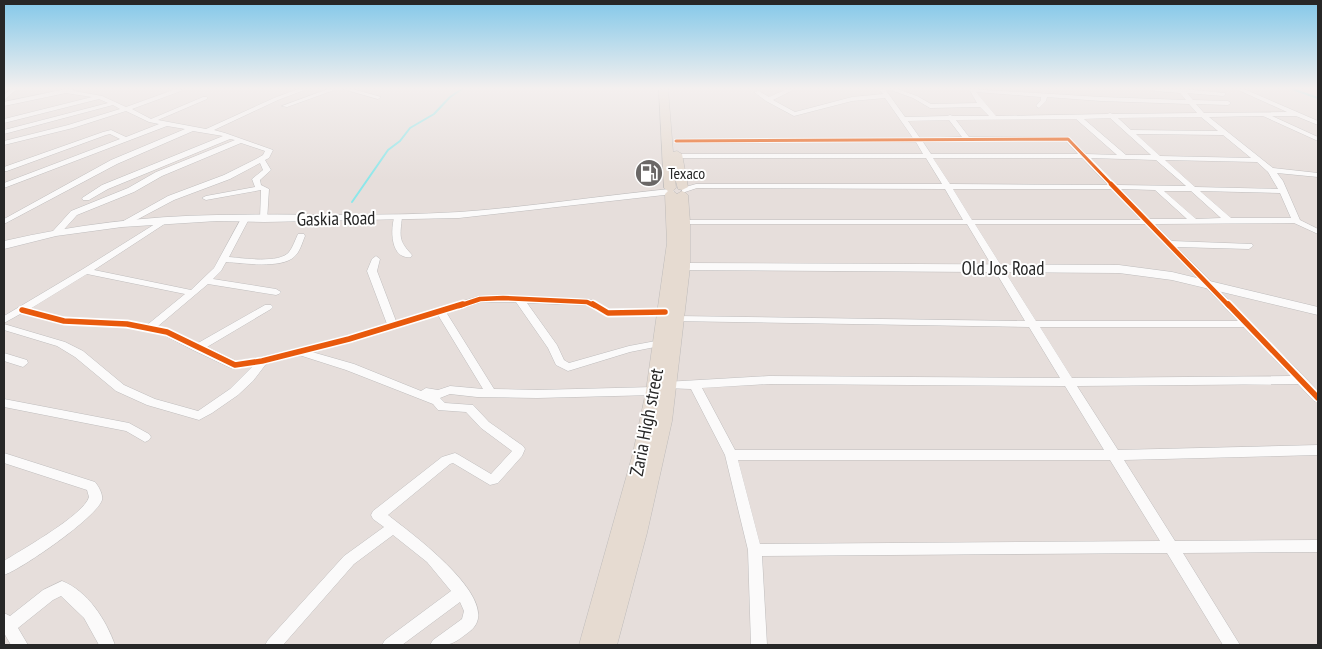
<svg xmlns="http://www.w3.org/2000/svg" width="1322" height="649" font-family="'PT Sans Narrow',sans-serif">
<rect width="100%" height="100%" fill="#e6dedb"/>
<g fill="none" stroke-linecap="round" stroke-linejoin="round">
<g stroke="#8ce7ea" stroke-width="2">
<polyline points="1292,89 1318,98"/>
<polyline points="352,202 388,150 400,141 410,128 434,114 450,97 462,89"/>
</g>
<defs>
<g id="street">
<polygon points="11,89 17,89 4,100 4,95"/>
<polygon points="66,89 73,89 74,91 102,96 126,107 173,90 172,89 181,89 181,91 132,109 151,119 203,97 207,97 207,99 158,120 206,129 274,98 298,89 307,89 278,100 214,130 225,133 273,150 269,158 265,160 271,170 260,180 261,185 269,189 267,221 264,221 260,219 261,190 206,200 202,198 206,196 255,187 252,179 263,170 260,163 230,179 174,200 125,226 119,226 118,224 168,196 224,175 256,159 263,155 265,151 241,143 162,176 134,192 77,215 59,235 53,235 53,231 71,211 128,188 156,172 235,140 230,139 108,189 89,200 83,200 82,198 102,185 223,136 193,131 117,164 4,224 4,219 111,160 185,129 167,126 4,188 4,183 120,139 110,134 106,135 7,171 4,171 4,167 103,132 111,130 126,137 159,124 149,122 126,111 73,128 4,145 4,141 68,125 120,109 113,105 4,134 4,130 108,103 99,99 4,123 4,119 92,97 66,93 4,106 4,102"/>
<polygon points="328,89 337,89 287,107 282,106"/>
<polygon points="343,89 353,89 381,97 378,99"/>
<path d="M787 89H795L773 100 795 112 852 97 883 94 879 89H885L905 117 947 116 950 115 953 116H989L980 107 930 108 913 98 888 89H897L917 96 931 104 977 103 969 89 1101 97 1186 100 1180 93 1155 91 1152 89H1183L1225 93V95L1223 96 1187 93 1193 100 1228 101 1231 103 1228 105 1196 104 1204 113 1287 112 1236 89H1244L1318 121V125L1296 116H1272L1318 137V141L1263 116 1209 117 1273 168 1318 173V177L1277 173 1283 181 1300 220 1318 229V234L1294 223 1155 224 1172 241 1252 244 1253 246 1249 249 1177 247 1318 391V402L1314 401 1298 384 1077 386 1118 450 1318 445V455L1124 460 1175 541 1318 540V552L1183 553 1240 645H1223L1167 553 762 556 767 645H751L748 550 725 455 691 389 665 388 663 385 665 382 769 376 1060 378 1029 327 673 321 672 319 673 317 677 316 1025 321 967 224H681L680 222 684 220H963L945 189 697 188 685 192H682V188L696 184H942L926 158H677L673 156 677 154H923L916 142 676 143 673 141 676 139 913 138 885 98 852 101 794 116 766 101 754 92 759 91 769 97ZM976 92 1041 97V100L1036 106 1039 108 1046 101 1047 97 1101 101 1189 104 1197 113 1113 114 1110 113 1107 114 996 116ZM1201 117 1218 131 1131 130 1118 118ZM1110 118 1151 155H1126L1084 119ZM1076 119 1117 155 1086 154 1068 137H969L956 120ZM949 120 962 137 920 138 908 121ZM1136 134 1223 135 1251 158 1160 156ZM1066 141 1078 154H931L923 142ZM933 158H1082L1108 185 950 184ZM1091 158 1156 160 1186 186 1117 185ZM1165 160 1257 162 1268 172 1278 189 1195 187ZM953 189H1112L1141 220H972ZM1121 189 1155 190 1187 219H1150ZM1164 191H1191L1221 218 1196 219ZM1200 191 1280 193 1291 218H1231ZM975 224H1146L1238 321H1036ZM1040 327H1244L1291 376 1072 378ZM769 384 1065 386 1104 450H735L702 388ZM738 460H1110L1160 541 760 544Z"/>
<path d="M395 215H401L402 217C400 237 398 240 412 255L411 257C390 260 390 228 395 215Z"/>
<path d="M242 217H245L249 219 229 257C243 258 279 264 289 252 293 247 295 240 298 234H304L305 236C302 243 300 252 294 257 281 269 243 263 226 262L221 271 213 279 276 289 281 292 279 294 276 295 208 284 157 327 171 330 198 343 265 305H271L273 307 271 309 207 347 236 361 262 357 347 336 387 324 367 271 372 259 376 256 380 259 377 271 396 321 480 296 503 295 538 298 587 299 594 301 610 310 665 309 670 312 665 315 608 316 587 305 527 303 557 345 564 360 569 363 629 346 661 340 666 343 665 345 630 352 568 371 556 365 548 348 516 302H481L446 312 494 389 537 390 654 387 658 388 660 391 658 394 654 395 537 398 477 397 450 394 440 398 445 403 473 405 489 422 523 446 525 449 522 456 498 483 490 485 453 463 450 464 388 515C408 531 509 603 469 632 453 644 451 646 430 645L433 640 462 619 464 611 460 602 402 645H382L385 640 451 591 427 562 393 535 354 564 283 645H265L268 640 344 556 384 527 373 519 371 515 373 511 442 457 455 453 459 455 491 474 512 451 481 428 466 412 438 410 433 404 346 370 299 355 266 364 253 381 238 395 212 413 199 420 147 405 116 391 75 357 57 346 4 330V324L65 342 83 351 124 385 155 399 198 411 230 389 253 366 235 369 231 368 193 350 164 335 127 327 64 324 22 313 4 323V316L83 269 163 219 167 221 166 223 94 270 191 290 214 268ZM87 274 185 294 147 325 127 321 64 318 30 309ZM438 315 483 389 450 386 438 390 426 388 421 391 354 364 312 352 353 341Z"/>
<polygon points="4,353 27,360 28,363 23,367 4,361"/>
<polygon points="4,399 129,423 149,434 151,437 149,440 145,442 126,431 4,407"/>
<path d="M4 453 95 482C99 487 103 494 102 500 97 517 22 569 4 575V561C21 550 84 515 89 497L87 490 4 463Z"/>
<path d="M62 581C88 591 106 620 115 645H99L84 618 61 596 53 600 18 628 28 645H11L4 633V613L10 616 43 590Z"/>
</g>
<g id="secondary">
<path d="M669 189 673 190 674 192 673 194 459 218 264 222 217 221 122 227 56 236 4 249V241C74 225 145 216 217 215 297 213 378 217 459 212 529 207 599 196 669 189Z"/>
<polygon points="683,263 1119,265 1172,272 1318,307 1318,315 1172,280 1119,273 679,270 677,267 679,264"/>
</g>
<polygon id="primary" points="659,89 668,89 673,152 677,151 682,154 688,187 682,190 678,189 675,178 676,188 673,191 677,194 682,191 686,193 688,195 690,222 690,267 672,421 647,533 617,645 579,645 633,453 646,391 667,243 665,194 668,191 664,188"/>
</defs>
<use href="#street" stroke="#bfbdbd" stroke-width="1"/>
<use href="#secondary" stroke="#bfbdbd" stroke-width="1"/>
<use href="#primary" stroke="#bfbcbb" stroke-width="1"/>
<use href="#street" fill="#fbfafa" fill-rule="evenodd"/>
<use href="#secondary" fill="#fbfafa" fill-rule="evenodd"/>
<use href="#primary" fill="#e6dbd1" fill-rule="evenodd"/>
<defs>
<polyline id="cycleway-far2" points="676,141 1068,139 1112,185"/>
<g id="cycleway-far1">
<polyline points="1111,184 1229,306"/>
<polyline points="459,306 480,299 503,298 587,302 595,306"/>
</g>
<g id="cycleway">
<polyline points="593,304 608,313 665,312"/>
<polyline points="1228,304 1318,398"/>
<polyline points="22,310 64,321 127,324 167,332 235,365 262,361 349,339 463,304"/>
</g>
</defs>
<use href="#cycleway-far2" stroke="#fff" stroke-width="5"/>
<use href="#cycleway-far1" stroke="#fff" stroke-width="7"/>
<use href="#cycleway" stroke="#fff" stroke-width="9"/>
<use href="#cycleway-far2" stroke="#e8590c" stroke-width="3"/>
<use href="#cycleway-far1" stroke="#e8590c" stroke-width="4.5"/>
<use href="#cycleway" stroke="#e8590c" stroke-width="5.5"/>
</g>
<linearGradient id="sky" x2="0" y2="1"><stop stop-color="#83c8e9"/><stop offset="0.49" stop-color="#f4f0ef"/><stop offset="1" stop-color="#f4f0ef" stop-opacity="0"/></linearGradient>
<rect width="1322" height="180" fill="url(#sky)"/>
<defs>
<symbol id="fuel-disc" viewBox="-11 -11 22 22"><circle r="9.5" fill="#6a6766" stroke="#fff"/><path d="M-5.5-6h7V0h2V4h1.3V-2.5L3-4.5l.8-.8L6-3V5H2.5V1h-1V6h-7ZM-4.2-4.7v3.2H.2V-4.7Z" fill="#fff"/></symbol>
</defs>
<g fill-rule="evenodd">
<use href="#fuel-disc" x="633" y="157" width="32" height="32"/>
</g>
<g text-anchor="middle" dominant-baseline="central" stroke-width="4" stroke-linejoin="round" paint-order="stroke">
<g font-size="16" fill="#272727" stroke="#fff" text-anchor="start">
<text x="668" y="173">Texaco</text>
</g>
<g font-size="19" fill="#272727" stroke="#fff">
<text transform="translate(336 218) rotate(-1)">Gaskia Road</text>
<text x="1003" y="268">Old Jos Road</text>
<text transform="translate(646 422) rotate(-79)">Zaria High street</text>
</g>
</g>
<rect width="1322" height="649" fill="none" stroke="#272727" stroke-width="10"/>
</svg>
